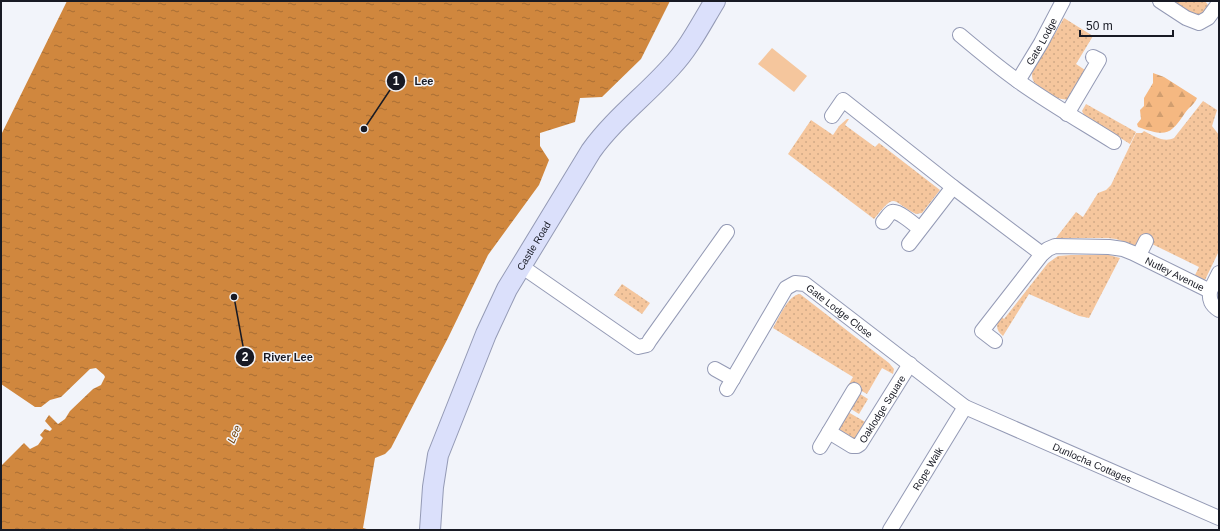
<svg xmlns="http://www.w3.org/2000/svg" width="1220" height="531" font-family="Helvetica,sans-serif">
<defs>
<pattern id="grass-dots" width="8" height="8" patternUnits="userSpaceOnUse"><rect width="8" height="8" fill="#f5c69d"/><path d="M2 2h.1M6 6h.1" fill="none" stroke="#d1aa87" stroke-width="1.8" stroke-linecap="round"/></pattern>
<pattern id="forest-firs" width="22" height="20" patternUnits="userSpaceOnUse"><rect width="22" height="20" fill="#f5b881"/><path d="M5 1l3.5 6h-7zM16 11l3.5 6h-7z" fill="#d19e6f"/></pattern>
<pattern id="water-ripples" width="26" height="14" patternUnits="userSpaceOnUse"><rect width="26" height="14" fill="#d0873e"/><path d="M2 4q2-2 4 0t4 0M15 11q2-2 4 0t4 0" fill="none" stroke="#a86e34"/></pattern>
</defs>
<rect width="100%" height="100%" fill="#f2f4fa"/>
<g fill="url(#grass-dots)">
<polygon points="1172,1 1205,1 1208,5 1205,12 1200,16 1196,16"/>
<path d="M1064 18 1093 36 1076 64 1085 70 1069 99C1060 102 1040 90 1034 82 1032 79 1032 76 1032 73Z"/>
<path d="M1203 101 1217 110 1212 126 1219 135V251L1205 280 1203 281 1194 277 1199 267 1152 244 1154 240 1144 236 1136 247 1128 246V243L1116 239 1108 238H1056L1076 212 1083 217 1098 193 1106 190 1111 185 1136 133H1142L1144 131C1154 136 1164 143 1174 138Z"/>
<polygon points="1086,104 1136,132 1130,144 1084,115 1082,111"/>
<path d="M847 119H849L845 125 875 147 879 143 940 190 922 213 916 214C890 201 897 191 874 219L788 154 811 120 833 135 839 126Z"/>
<path d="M1071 255H1109L1120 258 1089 318 1079 316 1029 294 1003 336C995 330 996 324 1001 316L1004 319 1048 263 1058 256Z"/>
<polygon points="622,284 650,303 642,314 614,295"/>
<path d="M800 294 889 363 894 369 893 374 882 368 867 394 849 384 853 377 773 328C779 318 788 295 800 294Z"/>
<polygon points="860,394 868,399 859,414 851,409"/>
<polygon points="848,412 867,423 857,438 851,439 837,431"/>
</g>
<path fill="url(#forest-firs)" d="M1153 73 1164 77 1197 98C1194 105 1189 107 1185 113 1169 137 1165 136 1138 127L1137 124 1141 119 1140 110 1144 106V98L1153 83Z"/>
<polygon fill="#f5c69d" points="772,48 807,76 794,92 758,64"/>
<polygon fill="url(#water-ripples)" points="67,1 670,1 641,59 602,97 580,98 575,122 540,133 540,146 549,160 539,185 488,255 448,338 391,448 385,454 375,458 363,528 370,530 1,530 1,466 24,443 30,449 38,445 43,438 40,435 45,429 50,431 52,429 45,421 49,415 58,424 65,419 70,411 93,389 101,385 105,377 104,375 96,368 90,369 61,397 50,400 41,407 35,407 1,384 1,135"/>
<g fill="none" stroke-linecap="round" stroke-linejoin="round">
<defs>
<g id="street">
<polyline points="1160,1 1186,18 1199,23 1208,18 1219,3"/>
<path d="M960 35C979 51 998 67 1018 81 1049 103 1082 122 1114 142"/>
<path id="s1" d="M1018 81 1041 43 1063 1"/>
<polyline points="1067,114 1099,60 1093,57"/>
<polyline points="832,116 843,100 953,187 1042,254"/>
<path d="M883 222C886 219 889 213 892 212 898 210 915 225 920 229"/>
<polyline points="909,244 953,187"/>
<polyline points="1139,255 1146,241"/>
<polyline points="521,266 638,347 647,345 650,340 727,232"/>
<polyline points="1210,291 1219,273"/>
<path id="s2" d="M995 341 982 331 1042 254 1048 249 1055 246 1109 247 1123 249 1133 253 1210 291C1209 300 1211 305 1219 310"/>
<polyline points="715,369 733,379"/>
<path id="s3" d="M727 389 786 288 795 283 805 284 965 407 1219 518"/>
<path id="s4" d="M829 432 852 446H857L860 444 910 364"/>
<polyline points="820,447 854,390"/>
<path id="s5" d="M890 530 965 407"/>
</g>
<g id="secondary">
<path id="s6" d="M430 530 433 487 438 455 486 334 507 289 591 151C614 119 645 96 671 67 689 48 701 24 715 1"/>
</g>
</defs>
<use href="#street" stroke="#949ab5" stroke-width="16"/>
<use href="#secondary" stroke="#949ab5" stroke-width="22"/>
<use href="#street" stroke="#fff" stroke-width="14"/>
<use href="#secondary" stroke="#dbe0fb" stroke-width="20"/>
</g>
<g text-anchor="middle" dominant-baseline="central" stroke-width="3" stroke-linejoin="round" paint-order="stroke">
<g font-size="10" fill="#181a24" stroke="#f2f4fa">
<text stroke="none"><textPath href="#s1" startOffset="46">Gate Lodge</textPath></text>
<text stroke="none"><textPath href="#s6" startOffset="306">Castle Road</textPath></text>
<text stroke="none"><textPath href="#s2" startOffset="255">Nutley Avenue</textPath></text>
<text stroke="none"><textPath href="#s3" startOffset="181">Gate Lodge Close</textPath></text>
<text stroke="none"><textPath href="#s4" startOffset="77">Oaklodge Square</textPath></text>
<text stroke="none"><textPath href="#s3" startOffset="478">Dunlocha Cottages</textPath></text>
<text stroke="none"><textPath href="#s5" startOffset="72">Rope Walk</textPath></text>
</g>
<g font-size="11" font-style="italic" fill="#724107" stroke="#f2f4fa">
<text transform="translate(234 434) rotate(-67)">Lee</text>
</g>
</g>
<path fill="none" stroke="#181a24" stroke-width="1.5" d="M364 129L396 81M234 297L245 357"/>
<g fill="#181a24" stroke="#f2f4fa" stroke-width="1.5">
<circle cx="364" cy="129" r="4"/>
<circle cx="234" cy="297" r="4"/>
<circle cx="396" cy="81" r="10"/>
<circle cx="245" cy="357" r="10"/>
</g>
<g font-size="12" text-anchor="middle" font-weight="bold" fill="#fff">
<text x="396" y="85">1</text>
<text x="245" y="361">2</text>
</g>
<g font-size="11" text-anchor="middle" font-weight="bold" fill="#181a24" stroke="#f2f4fa" stroke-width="3" stroke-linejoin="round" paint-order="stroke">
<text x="424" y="85">Lee</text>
<text x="288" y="361">River Lee</text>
</g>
<rect width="1220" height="531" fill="none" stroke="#181a24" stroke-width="4"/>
<path d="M1080 30v6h93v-6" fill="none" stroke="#181a24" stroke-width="2"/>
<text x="1086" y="30" font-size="12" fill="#181a24" stroke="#f2f4fa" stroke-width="3" paint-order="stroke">50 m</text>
</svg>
